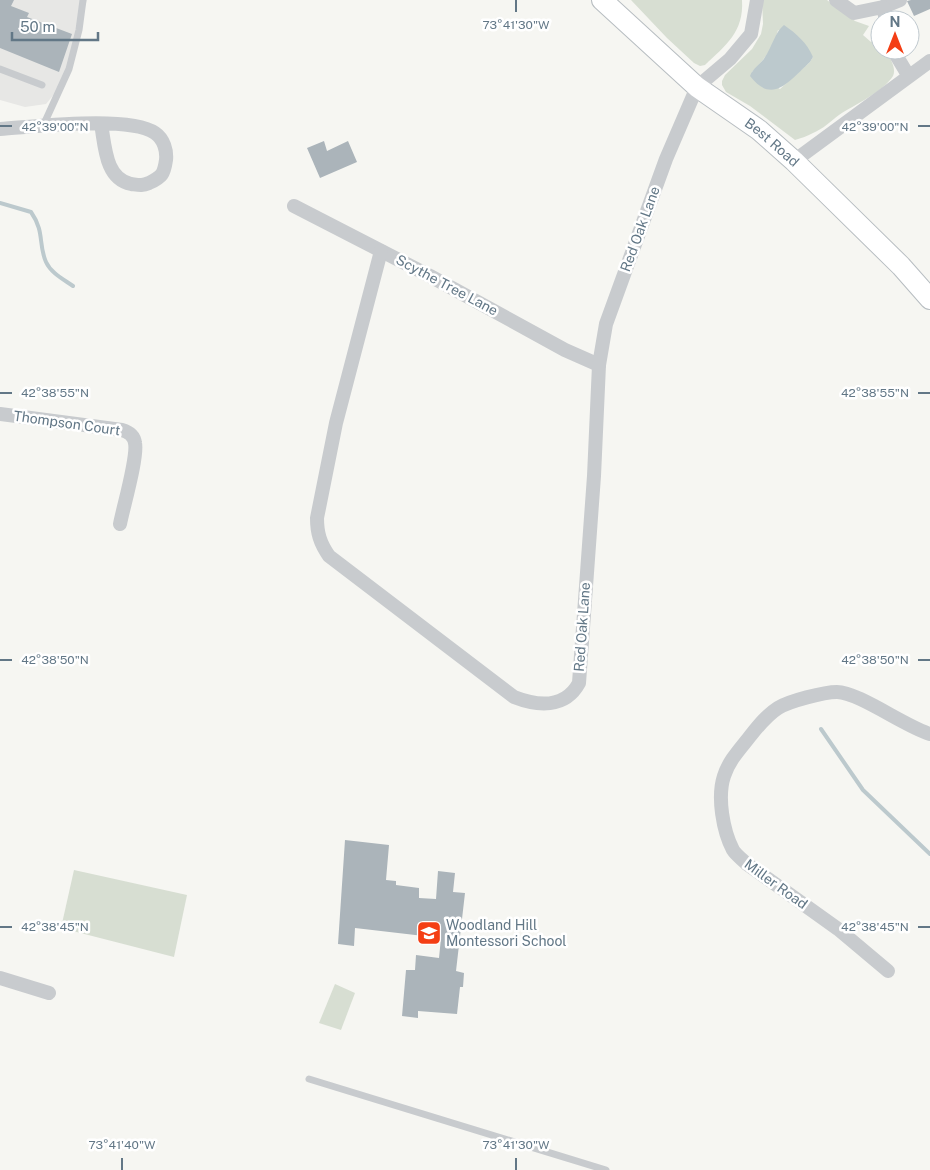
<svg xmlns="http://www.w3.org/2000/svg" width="930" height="1170" font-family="'Public Sans',sans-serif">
<rect width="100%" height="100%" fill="#f6f6f2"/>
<polygon fill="#e7e7e5" points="0,0 87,0 65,81 46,104 25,107 0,100"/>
<g fill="#d7ded2" fill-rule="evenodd">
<path d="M631 0H742C744 32 726 45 705 65L700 66 694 63 667 38Z"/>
<path d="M762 0H827L855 21 869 26 863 35 871 42 879 34 880 50H886C889 57 897 68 893 76 883 92 854 105 839 115 831 121 823 129 813 133 808 136 801 138 795 140L750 106 726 92 722 85V81L725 75 752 49 761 34 763 24ZM778 30 813 57 810 62 780 89 752 72C764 60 774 47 778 30Z"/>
<polygon points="74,870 187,895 174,957 61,928"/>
<polygon points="335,984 355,993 341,1030 319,1023"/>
</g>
<path fill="#bcc9cd" d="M784 25C797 34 807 43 813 57L810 62C790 80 773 106 750 76 753 68 761 64 765 57 772 47 775 32 784 25Z"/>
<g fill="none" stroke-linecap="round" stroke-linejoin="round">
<g stroke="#bcc9cd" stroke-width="4">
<path d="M0 203 31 212C45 232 38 244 46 262 51 273 63 279 73 286"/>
<polyline points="821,729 863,790 930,854"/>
</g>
</g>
<g fill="#abb4ba">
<polygon points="0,0 14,0 11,6 29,13 27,17 72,34 59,72 0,48"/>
<polygon points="911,0 930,0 930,9 914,16 907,1"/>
<polygon points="324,141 327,151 348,141 357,162 320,178 307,148"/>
<polygon points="345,840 389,845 386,880 396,881 396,885 419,888 419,898 436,899 438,871 455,873 453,892 465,893 456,971 464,973 463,987 460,987 457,1014 418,1011 418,1018 402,1016 406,970 415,970 416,955 439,958 441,938 355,928 354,946 338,944"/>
</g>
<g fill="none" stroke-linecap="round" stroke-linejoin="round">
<defs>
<g id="secondary">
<path id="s1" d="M602 0 697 87 759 130 794 161 901 266 930 299"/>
</g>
</defs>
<use href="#secondary" stroke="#b7bdc1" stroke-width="22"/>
<g stroke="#c8cbce" stroke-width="7">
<polyline points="0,69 42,85"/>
<polyline points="43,126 69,69 79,30 83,0"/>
<polyline points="309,1079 606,1170"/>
</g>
<g stroke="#c8cbce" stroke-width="14">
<polyline points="836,0 854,13 883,7 900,0"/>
<polyline points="883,7 886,20"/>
<polyline points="893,50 908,75"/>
<path d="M0 129C34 127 129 115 155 133 164 139 167 151 166 160 164 174 162 177 149 183 142 186 139 185 131 184 105 179 105 145 101 124"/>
<polyline points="794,161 930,61"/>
<polyline points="294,206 430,276 565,350 599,365"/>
<path d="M381 251 336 423 317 518C317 533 320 543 329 556L514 697C537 706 565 709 579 683L594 476 599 365 606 324 666 159 697 87 730 59 751 34 757 0"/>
<path d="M0 414 122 430C129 432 134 436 135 443 138 457 123 508 120 524"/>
<path d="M888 971 838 929 747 864C742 859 736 855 733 850 723 831 717 797 724 776 729 760 741 748 751 735 759 725 767 715 778 708 789 701 824 692 837 692 858 692 906 727 930 734"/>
<polyline points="0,978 49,993"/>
</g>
<use href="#secondary" stroke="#fff" stroke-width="20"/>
</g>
<path fill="none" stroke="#627786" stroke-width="2" d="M516 0V12M0 126H12M918 126H930M0 393H12M918 393H930M0 660H12M918 660H930M0 927H12M918 927H930M122 1158V1170M516 1158V1170"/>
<defs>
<symbol id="school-square" viewBox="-11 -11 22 22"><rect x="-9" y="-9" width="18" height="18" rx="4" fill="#f43e14" stroke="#fff"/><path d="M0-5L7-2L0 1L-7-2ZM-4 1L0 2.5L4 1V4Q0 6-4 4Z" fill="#fff"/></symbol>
</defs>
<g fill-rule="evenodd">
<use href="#school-square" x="415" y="919" width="28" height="28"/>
</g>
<g text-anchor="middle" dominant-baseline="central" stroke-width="5" stroke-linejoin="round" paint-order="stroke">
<g font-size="14" fill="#627786" stroke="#fff">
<text stroke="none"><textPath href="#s1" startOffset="222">Best Road</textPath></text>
<text transform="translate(640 229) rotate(-70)">Red Oak Lane</text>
<text transform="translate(447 285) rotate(28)">Scythe Tree Lane</text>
<text transform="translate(67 423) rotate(8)">Thompson Court</text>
<text transform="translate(582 627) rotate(-86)">Red Oak Lane</text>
<text transform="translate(776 884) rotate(36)">Miller Road</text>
</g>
<g font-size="14" fill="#627786" stroke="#fff" text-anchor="start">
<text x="446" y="925">Woodland Hill<tspan x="446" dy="16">Montessori School</tspan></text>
</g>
</g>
<g font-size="12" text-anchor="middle" fill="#627786" stroke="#fff" stroke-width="5" stroke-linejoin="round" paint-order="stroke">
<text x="516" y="29">73°41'30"W</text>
<text x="55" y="131">42°39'00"N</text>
<text x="875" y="131">42°39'00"N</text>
<text x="55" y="397">42°38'55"N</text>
<text x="875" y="397">42°38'55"N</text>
<text x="55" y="664">42°38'50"N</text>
<text x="875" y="664">42°38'50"N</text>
<text x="55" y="931">42°38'45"N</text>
<text x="875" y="931">42°38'45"N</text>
<text x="122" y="1149">73°41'40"W</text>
<text x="516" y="1149">73°41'30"W</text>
</g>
<g transform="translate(895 35)"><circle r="24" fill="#ffffff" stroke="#c0c9cf"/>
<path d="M0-4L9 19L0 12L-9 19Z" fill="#f43e14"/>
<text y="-8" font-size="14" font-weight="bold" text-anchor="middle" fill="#627786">N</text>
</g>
<path d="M12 32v8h86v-8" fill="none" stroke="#627786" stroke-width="2.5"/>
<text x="20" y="32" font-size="15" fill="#627786" stroke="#ffffff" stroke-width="4" paint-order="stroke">50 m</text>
</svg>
